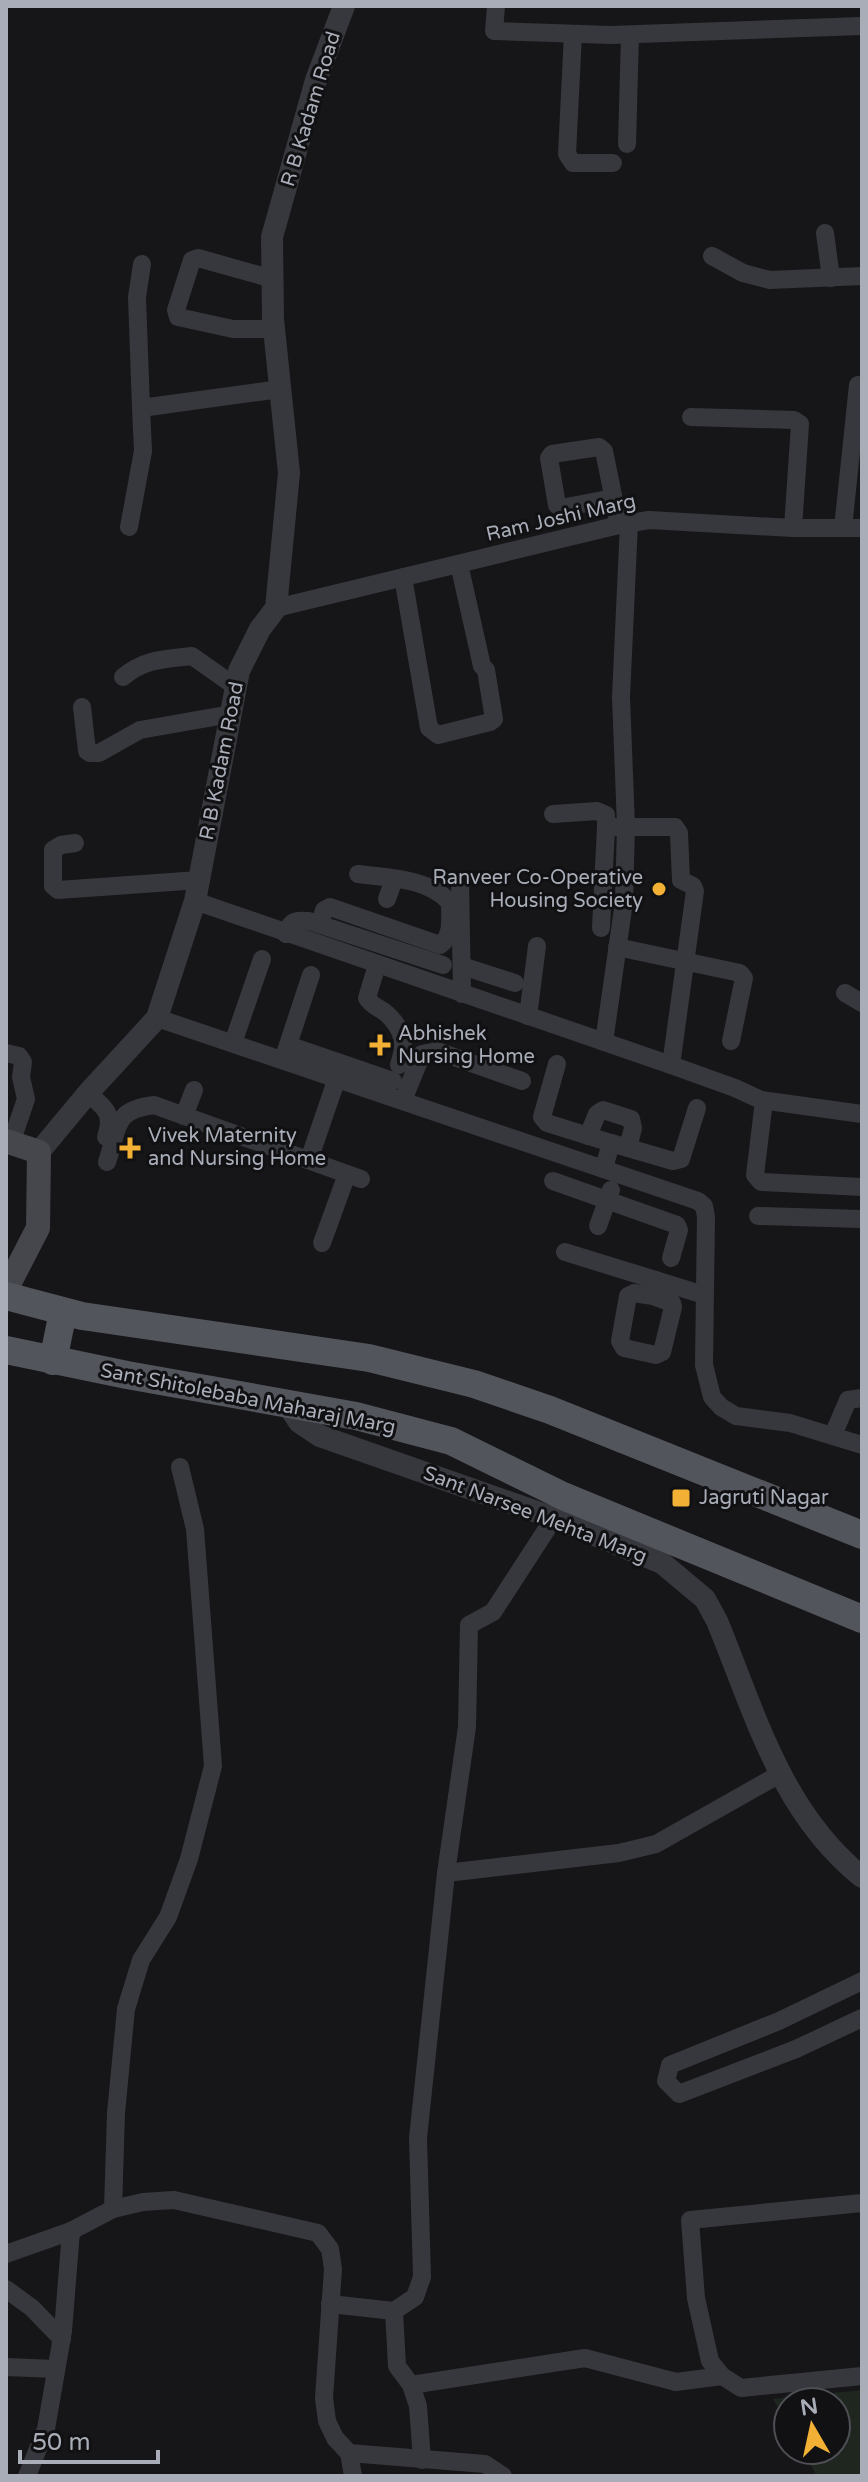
<svg xmlns="http://www.w3.org/2000/svg" width="868" height="2482" font-family="'Varela Round',sans-serif">
<rect width="100%" height="100%" fill="#161618"/>
<polygon fill="#1e261f" points="862,2390 862,2476 817,2476 802,2450 836,2450 836,2402 788,2402 788,2425 773,2399"/>
<g fill="none" stroke-linecap="round" stroke-linejoin="round">
<g stroke="#37383d" stroke-width="18">
<polyline points="496,6 494,31 611,35 862,26"/>
<polyline points="573,34 567,154 573,163 613,163"/>
<polyline points="627,144 630,35"/>
<polyline points="825,233 831,278"/>
<polyline points="712,256 743,273 770,280 862,276"/>
<polyline points="142,264 137,297 141,408 280,389"/>
<polyline points="273,279 198,258 192,260 176,310 178,317 233,329 274,329"/>
<polyline points="691,417 794,420 800,424 793,528"/>
<polyline points="613,498 561,508 557,505 549,458 552,454 599,447 604,451 619,525"/>
<polyline points="129,527 143,451 141,408"/>
<polyline points="843,528 858,385"/>
<polyline points="403,577 429,728 438,735 490,722 494,719 486,670 482,666 459,564"/>
<polyline points="276,608 619,525 649,520 793,528 862,528"/>
<path d="M123 677C144 659 165 659 192 656L236 687"/>
<polyline points="82,707 87,751 90,753 99,753 140,730 231,714"/>
<polyline points="553,814 597,811 606,815 606,827 675,827 679,833 681,880 693,886 695,891 671,1065"/>
<polyline points="75,843 61,845 53,850 53,886 58,890 199,880"/>
<polyline points="460,881 462,994"/>
<polyline points="387,899 394,879"/>
<polyline points="195,901 671,1065 735,1088 761,1100 862,1114"/>
<path d="M320 924 324 910 330 907 440 945C453 936 450 918 450 903 430 878 388 878 358 874"/>
<polyline points="601,928 606,827"/>
<path d="M286 934C291 920 295 920 309 921L443 965"/>
<polyline points="617,947 740,973 744,978 731,1041"/>
<path d="M377 965 367 998C372 1007 380 1007 387 1014 404 1030 406 1044 399 1065"/>
<polyline points="462,966 515,983"/>
<polyline points="845,993 862,1003"/>
<polyline points="528,1016 537,946"/>
<polyline points="157,1018 698,1201 704,1206 706,1217 704,1365 712,1397 721,1407 736,1416 790,1423 862,1445"/>
<polyline points="604,1042 624,902 626,826 621,697 629,523"/>
<polyline points="233,1043 262,959"/>
<polyline points="288,1045 393,1081"/>
<polyline points="6,1053 19,1056 23,1062 21,1077 26,1099 11,1143"/>
<polyline points="284,1057 311,975"/>
<polyline points="557,1064 542,1117 547,1123 611,1143 604,1168"/>
<path d="M88 1093C105 1109 114 1112 106 1137"/>
<polyline points="403,1100 422,1054 437,1051 522,1081"/>
<polyline points="764,1101 755,1175 761,1182 862,1187"/>
<polyline points="184,1116 194,1090"/>
<polyline points="588,1136 597,1114 603,1110 631,1119 633,1128 628,1148"/>
<polyline points="611,1143 673,1161 681,1159 697,1108"/>
<polyline points="309,1160 337,1078"/>
<path d="M107 1162C119 1127 113 1110 154 1105L361 1179"/>
<polyline points="553,1181 677,1225 679,1230 671,1258"/>
<polyline points="758,1216 862,1219"/>
<polyline points="598,1226 611,1190"/>
<polyline points="322,1243 347,1174"/>
<polyline points="565,1252 704,1295"/>
<polyline points="653,1296 672,1303 673,1307 662,1352 656,1355 624,1348 620,1341 628,1296 634,1293 653,1296 656,1280"/>
<polyline points="833,1435 848,1400 862,1398"/>
<polyline points="446,1873 619,1853 656,1844 780,1774"/>
<polyline points="862,1981 779,2021 670,2065 666,2081 679,2094 796,2049 862,2018"/>
<polyline points="862,2203 690,2220 696,2298 710,2361 722,2376 741,2388 862,2376"/>
<polyline points="113,2209 116,2113 126,2009 141,1960 168,1917 189,1859 213,1766 195,1529 180,1467"/>
<polyline points="6,2254 71,2231 113,2209 143,2202 174,2200 318,2233 330,2249 333,2269 324,2398 327,2421 335,2438 349,2453 353,2476"/>
<polyline points="6,2289 32,2308 62,2339"/>
<polyline points="330,2304 394,2311 415,2297 422,2277 418,2138 446,1873 467,1727 469,1625 493,1612 554,1518"/>
<polyline points="394,2311 397,2366 411,2385 418,2406 422,2460"/>
<polyline points="6,2367 56,2369"/>
<polyline points="411,2385 585,2358 676,2382 722,2376"/>
<polyline points="349,2453 485,2464 503,2476"/>
<polyline points="27,2476 46,2429 63,2331 71,2231"/>
</g>
<g stroke="#37383d" stroke-width="22">
<polyline points="39,1152 88,1093 157,1018 195,901 239,671 260,629 276,608 289,473 273,319 272,237 316,80 344,6"/>
<path d="M288 1405 299 1422 320 1436 554 1518 662 1563 705 1599 717 1621C755 1713 781 1812 862 1877"/>
</g>
<polyline stroke="#45474d" stroke-width="24" points="6,1141 39,1152 38,1228 6,1290"/>
<g stroke="#53555c" stroke-width="28">
<polyline points="6,1296 82,1316 369,1358 474,1384 550,1410 862,1535"/>
<polyline points="6,1350 127,1375 356,1416 451,1441 563,1496 862,1619"/>
<polyline points="53,1361 63,1312"/>
</g>
</g>
<g fill="#f2b134" stroke="#111113" stroke-width="3">
<circle cx="659" cy="889" r="8"/>
<path d="M376 1033h8v8h8v8h-8v8h-8v-8h-8v-8h8z"/>
<path d="M126 1136h8v8h8v8h-8v8h-8v-8h-8v-8h8z"/>
<rect x="671" y="1488" width="20" height="20" rx="4"/>
</g>
<g text-anchor="middle" dominant-baseline="central" stroke-width="6" stroke-linejoin="round" paint-order="stroke">
<g font-size="20" fill="#a8adb8" stroke="#111113">
<text transform="translate(311 109) rotate(-73)">R B Kadam Road</text>
<text transform="translate(561 518) rotate(-13)">Ram Joshi Marg</text>
<text transform="translate(222 761) rotate(-79)">R B Kadam Road</text>
<text transform="translate(248 1399) rotate(11)">Sant Shitolebaba Maharaj Marg</text>
<text transform="translate(535 1515) rotate(21)">Sant Narsee Mehta Marg</text>
</g>
<g font-size="20" fill="#a8adb8" stroke="#111113" text-anchor="start">
<text x="643" y="878" text-anchor="end">Ranveer Co-Operative<tspan x="643" dy="23">Housing Society</tspan></text>
<text x="398" y="1034">Abhishek<tspan x="398" dy="23">Nursing Home</tspan></text>
<text x="148" y="1136">Vivek Maternity<tspan x="148" dy="23">and Nursing Home</tspan></text>
<text x="699" y="1498">Jagruti Nagar</text>
</g>
</g>
<rect width="868" height="2482" fill="none" stroke="#a8adb8" stroke-width="16"/>
<g transform="translate(812 2426) rotate(351)"><circle r="38" fill="#111113" stroke="#4d4f55" stroke-width="2"/>
<path d="M0-6L14 30L0 20L-14 30Z" fill="#f2b134"/>
<text y="-12" font-size="22" font-weight="bold" text-anchor="middle" fill="#a8adb8">N</text>
</g>
<path d="M20 2450v12h138v-12" fill="none" stroke="#a8adb8" stroke-width="4"/>
<text x="32" y="2450" font-size="24" fill="#a8adb8" stroke="#111113" stroke-width="6" paint-order="stroke">50 m</text>
</svg>
